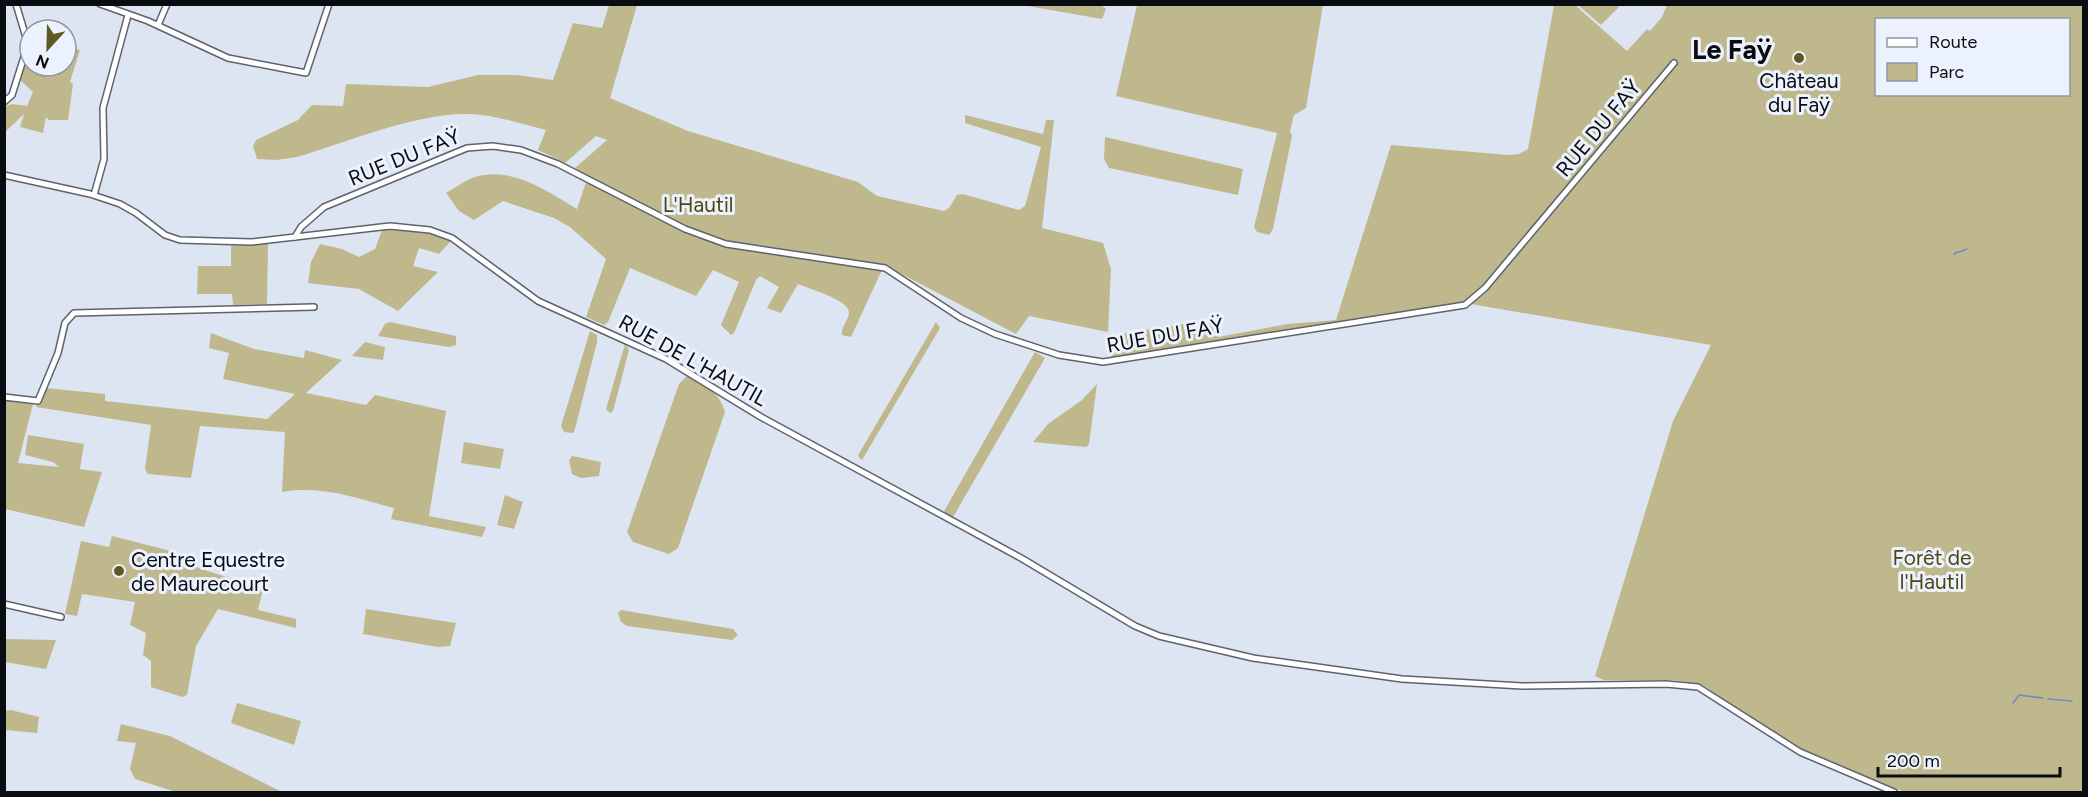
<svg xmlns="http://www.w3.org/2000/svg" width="2088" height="797" font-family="Figtree,sans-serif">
<rect width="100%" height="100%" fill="#dde5f2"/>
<g fill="#c0b88d" fill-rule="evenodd">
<path d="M609 5H637L610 98 688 131 858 182 877 196 944 211 949 208 957 195 963 194 1019 210 1025 206 1041 147 965 123V115L1043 134 1046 120H1054L1042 228 1103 243 1111 269 1108 332 1029 316 1016 334 894 270 881 272 851 337 842 335C841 327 848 321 849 313 850 300 809 289 798 284L781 313 767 308 779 287 760 276 756 280 734 333 731 335 721 325 739 282 713 270 696 296 630 268 608 322 604 325 586 317 606 259 570 227 554 218 503 201 474 220 459 211 446 193C455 188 466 180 475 177 512 166 547 191 577 209L588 176 575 168 607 140 596 136 565 163 538 150 546 130C521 124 496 115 470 114 419 112 347 142 297 157L276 160 257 159 253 146 256 140 298 120 312 105 343 106 346 84 428 87 478 75H517L553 80 573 23 602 28Z"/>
<polygon points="1022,5 1101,5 1106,9 1102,19"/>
<polygon points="1137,5 1323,5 1306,108 1294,115 1290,131 1292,136 1273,229 1269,235 1257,232 1254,227 1277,133 1116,96"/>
<path d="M1554 5H1575L1627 51 1647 29 1650 31 1662 17 1667 5H2083V792H1904L1785 742 1703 685 1673 680H1604L1595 676 1673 421 1711 345 1471 304 1335 323 1288 336 1111 361 1113 345 1125 333 1208 320 1217 325 1218 337 1288 324 1336 320 1391 145 1508 155 1519 154 1528 149ZM1876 20H2068V94H1876Z"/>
<polygon points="1578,5 1615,5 1619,7 1601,25"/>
<polygon points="66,46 80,50 70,82 73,84 68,120 49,120 46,117 43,133 20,127 24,114 5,132 5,106 13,104 27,106 33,92 20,80 30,49 30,66 66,66"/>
<polygon points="1105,137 1243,169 1238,195 1109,168 1104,159"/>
<polygon points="403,228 431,230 451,241 439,254 419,248 413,266 438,272 398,311 359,289 308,283 311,262 320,244 342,249 359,257 375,249 382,230"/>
<polygon points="268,243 267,304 233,305 232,294 197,294 198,266 231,266 231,246"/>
<polygon points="390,322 456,336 456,345 449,347 378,336 385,324"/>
<polygon points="936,322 940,328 862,460 858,456 860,452"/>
<polygon points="590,331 597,335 597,342 575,429 573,433 564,432 561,426"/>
<path d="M211 333 254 349 304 358 305 350 342 360 306 393 366 405 375 395 446 411 429 516 486 527 482 537 391 519 394 508C355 498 323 485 282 492L285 432 200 426 191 478 148 474 145 469 151 425 36 407 46 388 105 394V401L267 419 295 394 223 379 229 353 209 348Z"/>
<polygon points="365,342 385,347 383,360 352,356"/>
<polygon points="625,344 629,350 613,411 610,413 606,409"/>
<polygon points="1035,352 1045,358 952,519 943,513"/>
<path d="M687 376C705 386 719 391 725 412L678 548 669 554 633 542 627 532 679 384Z"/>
<polygon points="1097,384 1089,444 1086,447 1033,442 1048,424 1082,400"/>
<polygon points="5,400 33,404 18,463 59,467 53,462 25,455 28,435 84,444 80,469 102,472 84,527 5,509"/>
<polygon points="464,442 504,449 500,469 461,463"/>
<polygon points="572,456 601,462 599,476 581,478 572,474 569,460"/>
<polygon points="505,495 523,502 514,529 497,525"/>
<polygon points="112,536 171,551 199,568 263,589 258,610 296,619 296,628 218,609 196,646 187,695 182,697 151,687 151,661 143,655 146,633 130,625 135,602 82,594 77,616 65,614 81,541 109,547"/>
<polygon points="366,609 456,623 450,646 438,647 363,634"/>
<polygon points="621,610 733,629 738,635 732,640 627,626 621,622 618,613"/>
<polygon points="4,639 56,640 46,669 5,662"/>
<polygon points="237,703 301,721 294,745 231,723"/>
<polygon points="11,710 39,717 37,733 5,730 5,711"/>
<polygon points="121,724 170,736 282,792 176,792 135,779 130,769 136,743 117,741"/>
</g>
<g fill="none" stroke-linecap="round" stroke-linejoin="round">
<g stroke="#6c8bc0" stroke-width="1.5">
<polyline points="1959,252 1967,249"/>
<polyline points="1954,254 1958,252"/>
<polyline points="2048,699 2072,701"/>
<polyline points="2013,703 2019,695 2043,698"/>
</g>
<defs>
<g id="minor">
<polyline points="100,4 148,21 228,58 306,73 329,4"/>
<polyline points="158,25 167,4"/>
<polyline points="4,102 12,95 28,44 16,4"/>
<polyline points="4,175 90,194 120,204 136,213 165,235 180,240 251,242 390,226 430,230 452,238 538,301 666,359 761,417 1021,558 1135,626 1159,636 1253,658 1402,679 1522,686 1666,684 1698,687 1800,752 1894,792"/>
<polyline points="94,195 104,159 103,108 128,15"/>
<polyline points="295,237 301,227 324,207 467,148 493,146 521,150 558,164 685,229 726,244 885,268 961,318 995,334 1059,355 1103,362 1465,305 1485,288 1674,63"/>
<polyline points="4,397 38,401 58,353 65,323 74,313 314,307"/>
<polyline points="4,604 61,617"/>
</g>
</defs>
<use href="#minor" stroke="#5c636e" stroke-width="8"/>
<use href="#minor" stroke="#fff" stroke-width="5"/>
</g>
<g fill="#605723" stroke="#ecf2fd" stroke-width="2">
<circle cx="1799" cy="58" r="6"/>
<circle cx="119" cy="571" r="6"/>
</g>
<g text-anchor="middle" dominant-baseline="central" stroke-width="6" stroke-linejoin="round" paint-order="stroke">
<g font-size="21" fill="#090c10" stroke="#ecf2fd">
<text x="1799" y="80">Château<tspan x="1799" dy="24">du Faÿ</tspan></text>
<text x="131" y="559" text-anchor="start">Centre Equestre<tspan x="131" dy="24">de Maurecourt</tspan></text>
</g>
<g font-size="21" fill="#090c10" stroke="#ecf2fd">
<text transform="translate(1598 128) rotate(-50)">RUE DU FAŸ</text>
<text transform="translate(404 157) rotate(-22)">RUE DU FAŸ</text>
<text transform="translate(1165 335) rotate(-10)">RUE DU FAŸ</text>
<text transform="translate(693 360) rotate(29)">RUE DE L'HAUTIL</text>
</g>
<g font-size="21" fill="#4d440f" stroke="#ecf2fd">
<text x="698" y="204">L'Hautil</text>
<text x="1932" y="557">Forêt de<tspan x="1932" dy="24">l'Hautil</tspan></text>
</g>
<g font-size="27" font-weight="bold" fill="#090c10" stroke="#ecf2fd">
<text x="1732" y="49">Le Faÿ</text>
</g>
</g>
<rect width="2088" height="797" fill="none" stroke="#090c10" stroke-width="12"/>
<rect x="1875" y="18" width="195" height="78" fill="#ecf2fd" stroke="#91969e" stroke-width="1.5"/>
<rect x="1887" y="38" width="30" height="9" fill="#ffffff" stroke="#91969e" stroke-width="1.5"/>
<text x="1929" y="48" font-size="18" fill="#090c10">Route</text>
<rect x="1887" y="63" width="30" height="18" fill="#c0b88d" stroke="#91969e" stroke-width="1.5"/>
<text x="1929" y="78" font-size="18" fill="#090c10">Parc</text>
<g transform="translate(48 48) rotate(202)"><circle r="28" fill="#ecf2fd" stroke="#91969e" stroke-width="1.5"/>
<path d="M0-4.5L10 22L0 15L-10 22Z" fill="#605723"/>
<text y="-9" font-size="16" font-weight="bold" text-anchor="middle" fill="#090c10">N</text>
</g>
<path d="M1878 767v9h182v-9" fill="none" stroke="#090c10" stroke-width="3"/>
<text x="1887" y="767" font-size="18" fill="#090c10" stroke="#ecf2fd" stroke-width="4.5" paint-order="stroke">200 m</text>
</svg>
